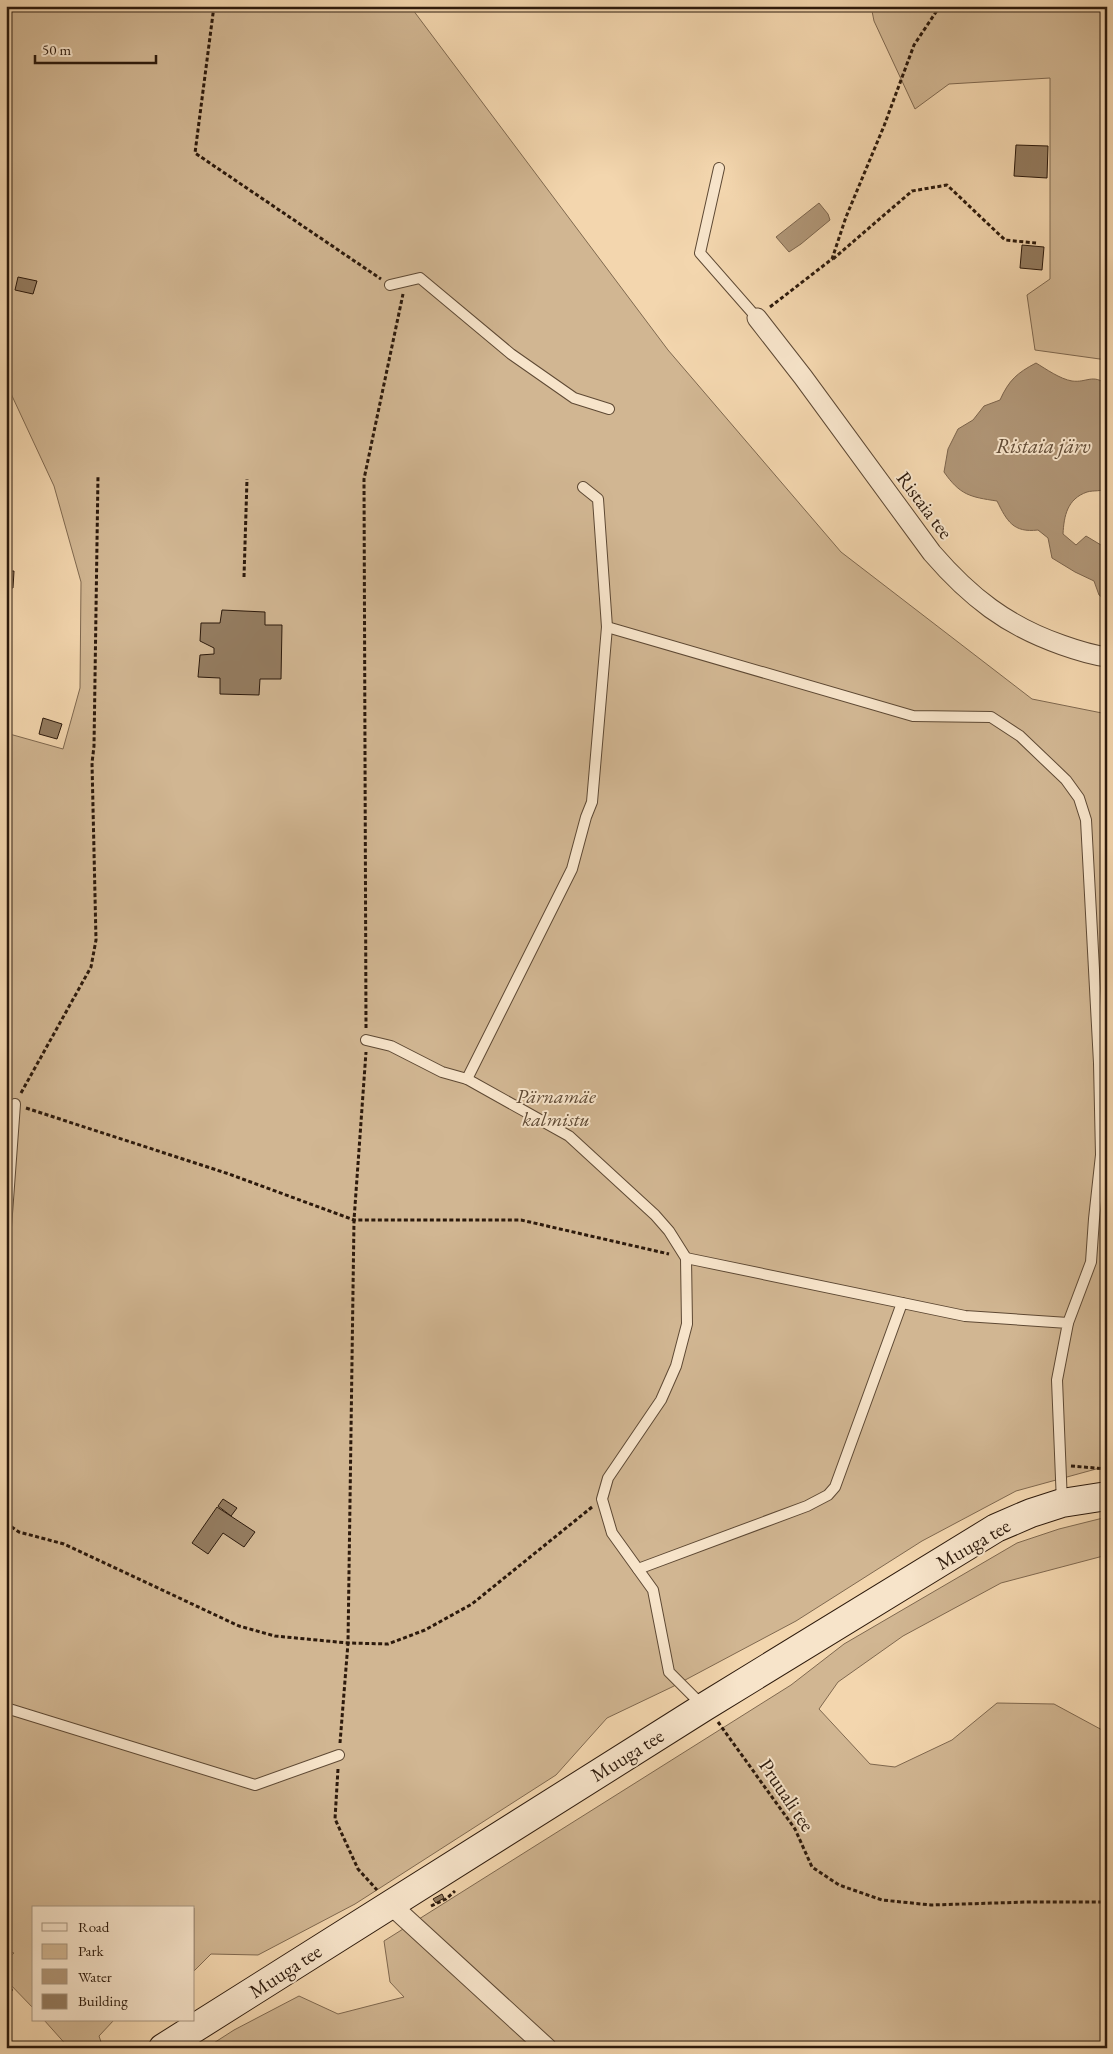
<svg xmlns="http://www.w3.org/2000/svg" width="1113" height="2054" font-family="'EB Garamond',serif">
<rect width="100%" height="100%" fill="#f3d6ae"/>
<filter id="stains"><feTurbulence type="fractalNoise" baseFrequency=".004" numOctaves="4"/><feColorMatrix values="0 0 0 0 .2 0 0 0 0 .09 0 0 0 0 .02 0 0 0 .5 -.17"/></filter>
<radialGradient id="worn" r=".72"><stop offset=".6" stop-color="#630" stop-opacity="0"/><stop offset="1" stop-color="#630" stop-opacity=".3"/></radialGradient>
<g fill="#d1b692" stroke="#7f684f">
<polygon points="6,6 410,6 668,350 841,552 1032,699 1107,714 1107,1466 1016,1491 922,1541 796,1621 672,1687 607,1718 556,1775 355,1904 258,1955 211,1954 194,1971 194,1908 34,1908 34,2009 6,1980 6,1960 14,1953 6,1951 6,733 63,749 80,688 81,582 54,486 6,383"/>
<polygon points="871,6 1107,6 1107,360 1035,350 1027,295 1050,279 1050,78 949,84 915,109 874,21"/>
<polygon points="1107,1517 1107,1555 1001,1583 903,1636 838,1682 819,1709 870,1764 895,1767 952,1740 997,1703 1054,1704 1104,1731 1107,1734 1107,2048 206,2048 234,2030 299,1996 338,2014 404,1997 390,1982 384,1941 791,1685 844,1644 1017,1543 1059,1529"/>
<polygon points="44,2020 114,2020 99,2036 103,2048 69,2048"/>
</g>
<g fill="#b09677" stroke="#7c644c">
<polygon points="819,203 828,214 830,220 801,244 789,252 776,237"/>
<path d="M1036 363C1046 369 1060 379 1072 381 1087 383 1093 373 1107 385V488C1101 492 1094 490 1087 492 1067 499 1064 516 1063 534L1076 545 1086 536 1106 548 1107 601 1099 595 1094 581 1075 572 1052 558 1048 538 1038 530C1013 533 1007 521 997 501 970 497 960 495 944 472L948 449 958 429 973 420 984 406 1000 400C1009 380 1017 373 1036 363Z"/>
</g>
<g fill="#947c60" stroke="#2d1a0c">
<polygon points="1016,145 1048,146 1047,178 1014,176"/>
<polygon points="1022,245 1044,247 1042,270 1020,268"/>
<polygon points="18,277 37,281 33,294 15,290"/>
<polygon points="6,571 14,571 13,588 6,588"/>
<polygon points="222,610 265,612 265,625 282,625 281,679 260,679 259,695 220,694 220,678 198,677 200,655 214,654 214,648 200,641 201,623 220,623"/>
<polygon points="43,718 62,724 57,739 39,734"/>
<polygon points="223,1499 237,1508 231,1516 218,1506"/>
<polygon points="217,1507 255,1532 244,1547 223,1533 208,1554 192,1543"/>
<polygon points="442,1894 444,1898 436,1903 433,1899"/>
<polygon points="6,1983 13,1990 6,1996"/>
<polygon points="6,2036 17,2048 6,2048"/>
</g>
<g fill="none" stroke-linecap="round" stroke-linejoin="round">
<defs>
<g id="lane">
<polyline points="719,168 700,253 757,318"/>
<polyline points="390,285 420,278 511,354 574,398 609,409"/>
<polyline points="607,627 913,716 991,717 1020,736 1066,780 1079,798 1086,820 1099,1063 1101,1155 1094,1219 1091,1262 1068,1323"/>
<polyline points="366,1040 391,1046 442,1072 467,1079 569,1136 655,1215 669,1231 686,1258 687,1324 676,1366 661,1400 608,1478 602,1499 612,1533 653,1590 669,1672 704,1707"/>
<polyline points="467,1079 572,869 586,817 592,802 607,627 598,499 583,487"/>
<polyline points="6,1227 15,1104"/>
<polyline points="686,1258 965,1316 1068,1323 1057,1380 1062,1503"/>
<polyline points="638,1569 807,1506 828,1495 835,1487 902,1303"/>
<polyline points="6,1708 255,1785 339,1755"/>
</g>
<g id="street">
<path d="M757 318 803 377 932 553C970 597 1007 626 1062 645 1076 650 1092 655 1107 657"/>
<polyline points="391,1905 547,2048"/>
</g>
<polyline id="secondary" points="163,2048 704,1707 996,1528 1031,1513 1062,1503 1107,1496"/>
</defs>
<use href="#lane" stroke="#5e4934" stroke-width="12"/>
<use href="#street" stroke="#5e4934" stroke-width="21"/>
<use href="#secondary" stroke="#2d1a0c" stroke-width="30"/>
<g stroke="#2d1a0c" stroke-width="3" stroke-dasharray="4 2.5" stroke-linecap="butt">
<polyline points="214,6 195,153 381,279"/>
<polyline points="833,259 912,191 947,185 1005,240 1036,243"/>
<polyline points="770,307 832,259 846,217 884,126 914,45 940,6"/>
<polyline points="244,577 247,479"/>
<polyline points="366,1028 364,479 403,294"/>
<polyline points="21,1093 91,967 96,940 92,763 94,746 98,475"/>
<polyline points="26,1108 229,1174 354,1220 521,1220 669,1254"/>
<polyline points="1071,1466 1107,1469"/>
<polyline points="6,1523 19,1532 64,1544 239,1626 275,1636 348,1643 388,1644 425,1630 472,1604 592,1507"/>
<polyline points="718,1722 795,1829 812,1867 839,1885 882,1900 931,1905 1028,1902 1107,1902"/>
<polyline points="340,1743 348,1643 354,1220 366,1052"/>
<polyline points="338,1769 335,1819 358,1869 377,1890"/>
<polyline points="431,1906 446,1899 455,1891"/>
</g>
<use href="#lane" stroke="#f7e4ca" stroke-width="10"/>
<use href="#street" stroke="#f7e4ca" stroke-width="19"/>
<use href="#secondary" stroke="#f7e4ca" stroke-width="28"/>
</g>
<g text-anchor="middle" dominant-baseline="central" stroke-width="4" stroke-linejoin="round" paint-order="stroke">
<g font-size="20" fill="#2d1a0c" stroke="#f7e4ca">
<text transform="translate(925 505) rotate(53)">Ristaia tee</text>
<text transform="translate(973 1544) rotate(-30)">Muuga tee</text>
<text transform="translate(627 1755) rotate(-32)">Muuga tee</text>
<text transform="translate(787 1795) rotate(56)">Pruuali tee</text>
<text transform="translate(285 1971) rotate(-33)">Muuga tee</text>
</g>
<g font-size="20" font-style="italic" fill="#5e4934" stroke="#f7e4ca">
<text x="556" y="1096">Pärnamäe<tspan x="556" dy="23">kalmistu</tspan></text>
</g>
<g font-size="21" font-style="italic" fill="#614c37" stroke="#f7e4ca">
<text x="1043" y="445">Ristaia järv</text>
</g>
</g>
<rect width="1113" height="2054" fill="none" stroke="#f3d6ae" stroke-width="25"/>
<rect x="8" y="8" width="1098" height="2039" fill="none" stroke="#2d1a0c" stroke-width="2.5"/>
<rect x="12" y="12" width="1088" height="2029" fill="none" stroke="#2d1a0c"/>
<rect x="32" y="1906" width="162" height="115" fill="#f7e4ca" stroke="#a6937e"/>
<rect x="42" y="1923" width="25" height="8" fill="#f7e4ca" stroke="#a6937e"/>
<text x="78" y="1932" font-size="15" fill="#2d1a0c">Road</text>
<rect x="42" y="1944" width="25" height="15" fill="#d1b692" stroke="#a6937e"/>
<text x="78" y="1956" font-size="15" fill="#2d1a0c">Park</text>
<rect x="42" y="1969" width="25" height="15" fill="#b09677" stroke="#a6937e"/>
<text x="78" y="1982" font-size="15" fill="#2d1a0c">Water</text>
<rect x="42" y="1994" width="25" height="15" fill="#947c60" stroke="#a6937e"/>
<text x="78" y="2006" font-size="15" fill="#2d1a0c">Building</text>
<path d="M35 55v8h121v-8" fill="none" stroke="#2d1a0c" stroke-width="2.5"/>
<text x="42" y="55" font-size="15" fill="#2d1a0c" stroke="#f7e4ca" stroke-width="4" paint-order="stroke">50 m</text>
<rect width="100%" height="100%" filter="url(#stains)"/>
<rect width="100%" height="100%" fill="url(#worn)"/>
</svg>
